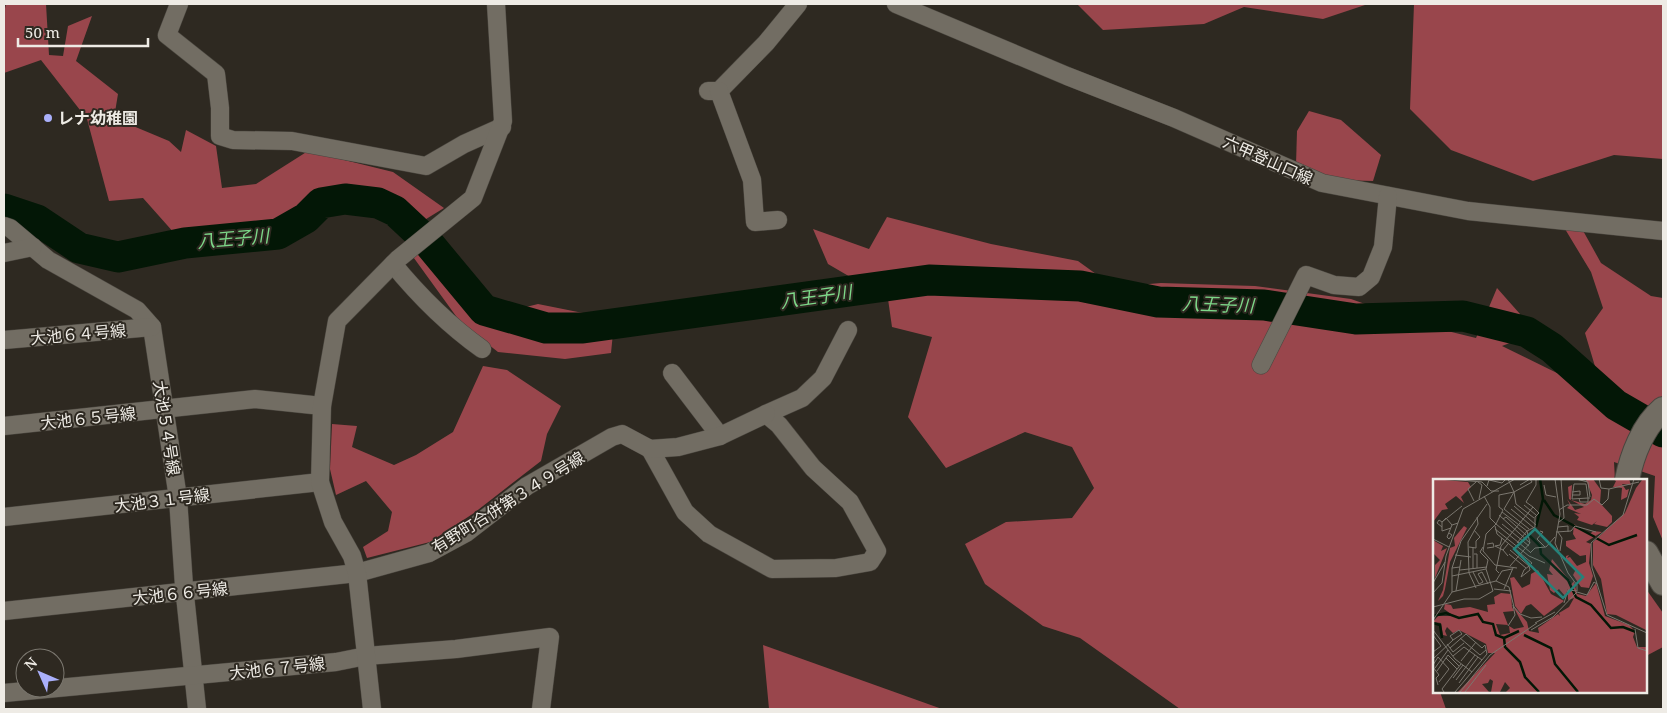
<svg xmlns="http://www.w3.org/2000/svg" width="1667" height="713" font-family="'Noto Serif','Noto Sans JP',serif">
<rect width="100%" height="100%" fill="#2e2921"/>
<g fill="#99464c">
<polygon points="6,4 46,4 49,55 63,56 68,26 92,16 76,61 118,94 114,118 169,141 181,152 186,130 216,146 222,188 256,184 308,151 393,172 444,208 418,224 374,194 337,215 277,228 175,234 143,198 109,201 87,119 41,60 4,73 4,13"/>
<polygon points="1077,4 1368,4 1323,19 1244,7 1204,24 1103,30"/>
<polygon points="1414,4 1663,4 1663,159 1614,155 1533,181 1451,150 1410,109"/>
<polygon points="1309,111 1341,120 1381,155 1373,181 1337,180 1296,165 1297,131"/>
<polygon points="887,217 991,244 1078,261 1114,287 1161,283 1255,286 1351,299 1427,326 1476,338 1497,288 1520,314 1520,339 1502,346 1557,373 1597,373 1585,333 1603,308 1591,272 1565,229 1581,227 1601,263 1651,296 1663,298 1663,541 1653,517 1655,476 1614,462 1615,480 1434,480 1433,669 1434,692 1440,692 1446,709 1180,709 1080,638 1043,626 985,584 965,544 1006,522 1072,518 1094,488 1072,447 1025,432 946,468 908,417 932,337 892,327 888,299 828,264 813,229 869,249"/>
<polygon points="435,237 486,303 510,311 538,304 608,318 613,333 611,353 565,359 498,352 461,323 411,254"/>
<polygon points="483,366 507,370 561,406 547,434 541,461 474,513 430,542 367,558 363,547 388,531 392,512 366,481 336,495 330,469 332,424 357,426 352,447 394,465 416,455 453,432"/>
<polygon points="1646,589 1663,613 1663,647 1646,656"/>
<polygon points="763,645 942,709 769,709"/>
</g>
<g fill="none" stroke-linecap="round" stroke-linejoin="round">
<polyline stroke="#031706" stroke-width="31" points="4,209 37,220 79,248 118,257 185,243 278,234 306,218 321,203 345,199 378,203 395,211 425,239 484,310 546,328 583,328 929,280 1080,286 1158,302 1264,305 1356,319 1463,316 1527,332 1552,348 1616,405 1663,432"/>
<defs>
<g id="street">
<polyline points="179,4 167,35 216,74 220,108 220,136 233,140 292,141 426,166 464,144 502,127"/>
<polyline points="896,4 1067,76 1174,118 1322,183 1468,211 1663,231"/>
<polyline points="708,91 719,91 766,43 798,4"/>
<polyline points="719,91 752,180 755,222 778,220"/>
<polyline points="4,226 10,228 48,260 137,310 152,327 178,498 184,586 197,709"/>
<polyline points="4,253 33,247"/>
<path d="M393 264C420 297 447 324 482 349"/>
<polyline points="4,340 152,327"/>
<polyline points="1261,365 1306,275 1334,285 1359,287 1371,277 1383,247 1388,196"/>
<polyline points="672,373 720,436"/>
<polyline points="4,426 255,399 322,406"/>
<polyline points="650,449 685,512 709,534 772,569 836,568 870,562 877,551 850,502 813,468 779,425 766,414 802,398 823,378 848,330"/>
<polyline points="4,517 320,482"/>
<polyline points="4,611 357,573 429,553 466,533 527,486 612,437 622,434 650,449 678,447 720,436 766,414"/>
<polyline points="4,693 336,662 366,656 456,649 550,637 541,709"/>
<polyline points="372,709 357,573 352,556 333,522 320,482 322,406 337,321 398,259 473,198 503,121 496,4"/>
</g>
<g id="secondary">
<path d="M1627 480C1632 455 1643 426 1663 409"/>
<polyline points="1646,553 1663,583"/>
</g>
</defs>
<use href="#street" stroke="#4a463f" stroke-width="19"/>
<use href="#secondary" stroke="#4a463f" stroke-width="26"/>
<use href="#street" stroke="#726d63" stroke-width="18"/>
<use href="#secondary" stroke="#726d63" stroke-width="24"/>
</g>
<circle fill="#aab0fb" stroke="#2e2921" stroke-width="2" cx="48" cy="118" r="5"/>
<g text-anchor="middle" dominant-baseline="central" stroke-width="4" stroke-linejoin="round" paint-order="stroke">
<g font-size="16" font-weight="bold" fill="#eeebe5" stroke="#2e2921" text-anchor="start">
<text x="58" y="118">レナ幼稚園</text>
</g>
<g font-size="16" fill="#eeebe5" stroke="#2e2921">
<text transform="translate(1268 160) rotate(24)">六甲登山口線</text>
<text transform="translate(78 334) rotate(-5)">大池６４号線</text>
<text transform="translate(88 418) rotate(-6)">大池６５号線</text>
<text transform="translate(167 428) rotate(81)">大池５４号線</text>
<text transform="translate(162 500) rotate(-7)">大池３１号線</text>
<text transform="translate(508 502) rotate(-32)">有野町合併第３４９号線</text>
<text transform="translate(180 593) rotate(-6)">大池６６号線</text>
<text transform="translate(277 668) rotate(-6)">大池６７号線</text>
</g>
<g font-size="18" font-style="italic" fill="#7dd889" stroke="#2e2921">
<text transform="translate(233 238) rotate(-5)">八王子川</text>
<text transform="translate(816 296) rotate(-8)">八王子川</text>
<text transform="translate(1218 304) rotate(2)">八王子川</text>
</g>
</g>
<g transform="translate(1433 479)">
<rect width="214" height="214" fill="#2e2921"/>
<path d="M0 0 35 3 38 8 28 18 31 24 23 17 12 25 15 30 9 31 0 43ZM160 0 168 11 167 24 179 37V43L174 48 161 45 164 42 159 46 144 41 146 38 141 34 148 35 134 29 137 26 134 20 142 31 151 28 136 20 135 8 139 6 138 21 152 25 158 21 159 16 153 1ZM180 0H196L198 6 189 5 193 11 196 10 194 18 188 21 189 9 180 8 183 2ZM214 0V150L213 151 183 136 174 135 168 100 160 86V63L192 34 203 9 209 1ZM141 45 157 55 160 52 169 53 153 63 158 65 156 84 160 97 156 109 148 108 140 96 143 90 133 83V77L136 76 134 79 137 78 144 87 153 83V76L147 77 133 67V62L143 60 140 55ZM31 47 34 49 17 83 12 110 10 117 5 122 10 111 17 69 22 67 21 59ZM0 61 10 67 8 72 14 69 2 99V86L7 81 0 74ZM119 80 137 102V107L141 102 144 115 153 117 163 104 172 137 196 146 202 152 200 158 204 168H214V213H73L77 209 72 203 67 213H58L60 202 57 200 55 204 49 205 56 213H25L62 174H55L53 165 26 151 20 154 14 148 12 152 14 157 10 156 8 144 0 143 5 137H0H21L11 130 12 125 18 126 20 130 37 128 55 133 54 126 62 125 61 118 68 114 78 115 79 128 81 132 70 133 75 146 63 145 67 156 77 154 76 147 81 150 91 148 80 127 94 143 96 152 106 154 105 149 125 135 127 137 126 134 136 128 141 119 135 121V110L132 117 126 110 121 114 117 111 114 95 120 96 116 91ZM105 91 118 115 131 122 111 137 98 125 93 127 88 135 82 127 77 99 81 98 89 109 97 105 98 95Z" fill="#99464c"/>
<path fill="none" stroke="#031706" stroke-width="2.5" d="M111 21 121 36 162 58M103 48 110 20 107 0M96 56 107 67 108 75 135 101 143 118 158 126 178 149 190 148 203 153M163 59 176 66 204 56M0 137 13 134 26 139 45 135 50 143 60 145 63 156 71 159 72 168 87 183 92 198 106 213M0 144 7 146 9 159M91 156 118 169 122 185 145 213M71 159 86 152"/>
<path fill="none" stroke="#7b776f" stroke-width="1" d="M16 0 49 3 58 12H66M75 0 81 13 66 16V28L70 31 63 45 97 73M122 0 127 35 122 64 135 94 144 106V112M143 0 155 3 157 18M166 0 168 9 176 10M201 0 190 36 158 64 159 89 174 136 214 154M45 3 49 6 46 20M87 6 97 0 99 3M111 6 113 16 123 18M54 7 56 1 69 4 73 0M176 10 206 3M81 13 83 25 101 39M81 13 99 3M139 13 147 12V16H139M51 17 57 28V39L63 45 53 55 50 72 62 86 84 89M146 19 147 23H155V19M155 19 153 5H141L139 20 155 19H157M41 22 35 10 43 3M91 26 103 36M81 27 103 46M71 30 96 50M71 30 81 13M78 30 101 49M126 31 134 26H154L161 20 169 26 175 20 176 10M69 33 94 52 84 64M66 36 97 64M70 40 73 38 93 56M126 43 131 39 128 0M69 45 96 67M62 47 64 55 99 84 96 87 77 71M9 48 4 44 6 41 9 43 29 27M125 48 135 47V53M18 49 9 52V43L13 39 19 46M62 50 96 77 112 84M107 52 110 53 104 60 112 68M123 53 138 52 142 47 163 53M125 53 129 59 127 72M16 54 19 56 16 60 14 58 19 46 25 44M69 59 67 66 62 67 70 71M0 60 16 68M54 65 60 64 61 68 54 69M36 68 43 69V62L47 58 41 51M40 68V89M97 74 102 69 113 68 122 58M41 75H44V89M76 75 93 89M22 76 38 78M75 77 70 71 75 65M0 81V102M77 87 97 64 94 52 102 48V38L106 34 100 28M96 87 97 91 88 98 91 91ZM19 89 28 62 54 25M27 91 54 88M40 93 46 105 50 103 45 95 49 93 55 105M66 94 63 91 68 67 100 28 93 23 103 6V0M19 97 53 90M63 102 69 92 79 90M0 104 12 83M43 109 36 94 35 63 45 45 44 38M61 110 78 112M71 110 80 89M23 112 28 81M19 113V89L27 88M144 113 154 116 161 103 164 105M0 114 9 104 13 77 30 30 82 0M131 124 135 111 144 112M0 128 31 120H46L60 112 53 90 55 81 47 73 50 68M0 141 19 113 63 102 76 108 81 128 87 135 98 139 109 138M102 144 122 133M75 147 82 136 80 126M202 150 205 169 214 172M0 151 22 180 39 193M26 151 29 155 20 161 17 157ZM98 151 120 138 144 113M0 156 8 167 0 173M27 159 47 176 53 171M14 165 20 173 31 164M17 169 33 155 49 169 52 166 54 175 22 213M20 177 31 168 49 181M13 179 24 190M0 180 20 161M28 182 43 163M0 186 5 178 16 190 6 203M0 188 6 196 3 199 5 206M2 189 15 171M4 192 15 176 26 187M20 199 30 186M23 201 42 176M26 204 45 178M11 213 9 210 28 185M27 213 57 176 104 144M32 213 53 186"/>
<path fill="#25827a" fill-opacity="0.15" stroke="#25827a" stroke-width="2.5" d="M102 50 150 98 130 119 81 70Z"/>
<rect width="214" height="214" fill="none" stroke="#eeebe5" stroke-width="2.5"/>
</g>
<rect width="1667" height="713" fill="none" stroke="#eeebe5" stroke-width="10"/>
<g transform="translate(40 673) rotate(315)"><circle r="24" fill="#2e2921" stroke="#7b776f"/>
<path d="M0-4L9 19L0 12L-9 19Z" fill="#aab0fb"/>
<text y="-8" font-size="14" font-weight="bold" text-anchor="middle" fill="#eeebe5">N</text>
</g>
<path d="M18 38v8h130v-8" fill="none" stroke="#eeebe5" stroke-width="2.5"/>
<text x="25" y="38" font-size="15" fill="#eeebe5" stroke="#2e2921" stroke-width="4" paint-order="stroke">50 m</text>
</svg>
